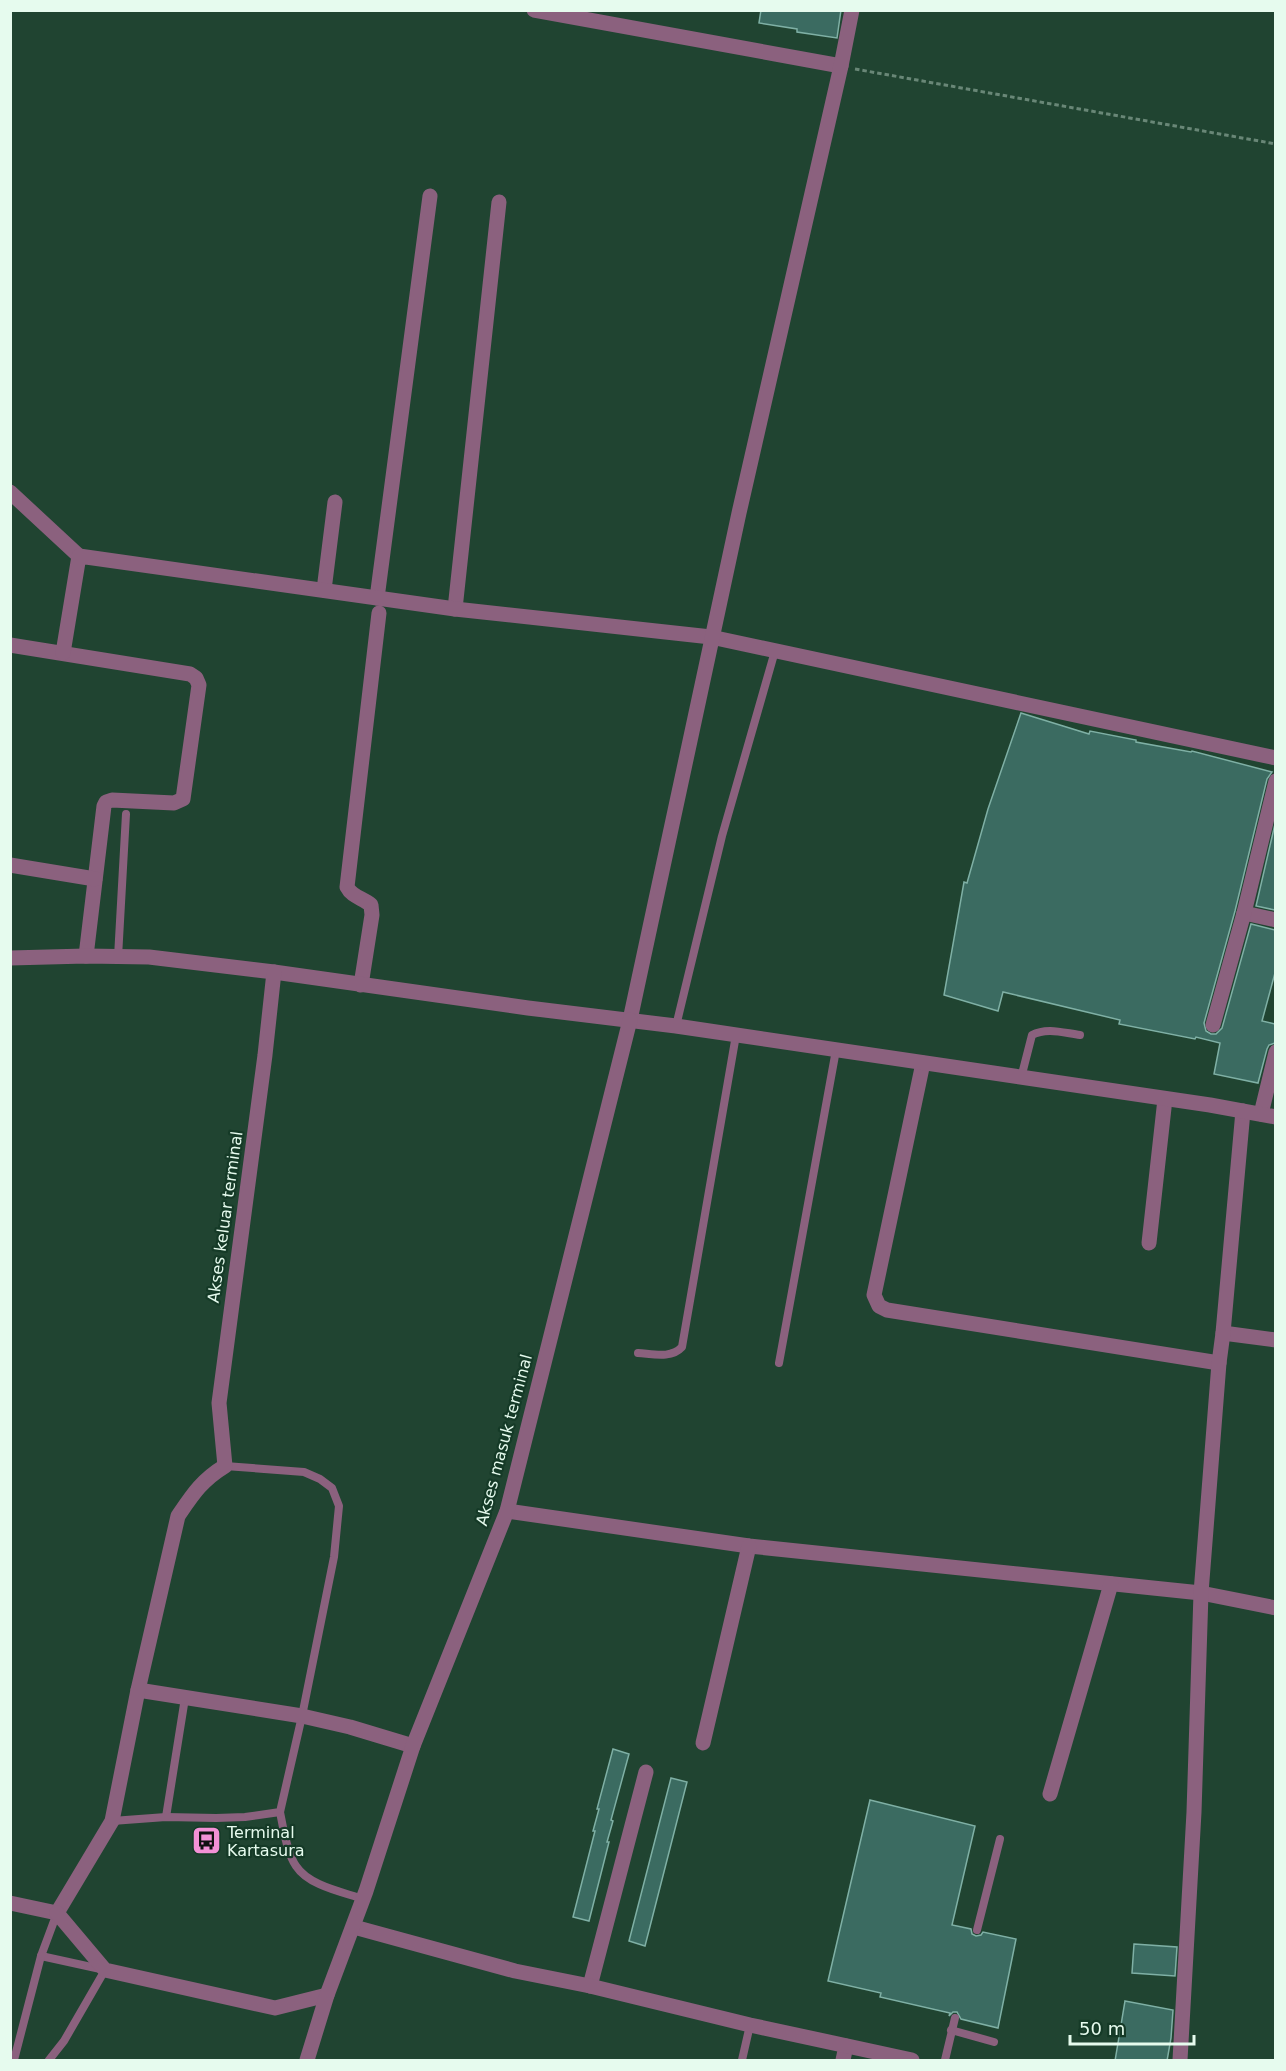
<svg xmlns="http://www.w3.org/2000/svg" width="1286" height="2071" font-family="'DejaVu Sans',sans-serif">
<rect width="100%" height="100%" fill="#204431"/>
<g fill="#3b6b61" stroke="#7fb0a5" stroke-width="1.5">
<polygon points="761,10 841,10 837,38 797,32 797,29 759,23"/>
<polygon points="1021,713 1089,734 1090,731 1136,740 1136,742 1191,752 1192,751 1272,772 1267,779 1235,911 1204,1023 1206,1031 1211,1034 1216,1034 1222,1028 1251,924 1275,930 1275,973 1262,1021 1275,1024 1275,1043 1269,1045 1267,1049 1258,1083 1214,1074 1220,1043 1196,1037 1195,1039 1119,1024 1120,1020 1003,992 998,1011 944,995 964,882 967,883 988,809"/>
<polygon points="1275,824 1275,910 1256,906"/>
<polygon points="613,1749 629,1754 611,1820 613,1821 607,1842 609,1842 589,1921 573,1917 595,1831 593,1831 599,1809 597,1809"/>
<polygon points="671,1778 687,1782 645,1946 629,1941"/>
<polygon points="870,1800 975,1826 952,1925 971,1929 972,1934 976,1936 981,1935 983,1932 1016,1939 998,2028 961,2019 957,2012 953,2012 949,2016 950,2013 880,1997 881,1993 828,1981"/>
<polygon points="1134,1944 1177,1947 1175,1976 1132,1973"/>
<polygon points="1125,2001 1173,2010 1171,2038 1167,2061 1115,2061"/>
</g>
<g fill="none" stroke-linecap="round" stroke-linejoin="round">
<polyline stroke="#698777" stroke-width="3" stroke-dasharray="4.5 3" stroke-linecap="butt" points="855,69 1276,144"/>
<g stroke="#8b617e" stroke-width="8">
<polyline points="118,957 126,814"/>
<polyline points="676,1026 722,836 775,651"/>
<path d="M1021 1078 1032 1035C1047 1027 1064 1033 1080 1035"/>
<path d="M638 1353C653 1354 671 1359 682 1347L736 1035"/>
<polyline points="779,1363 836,1050"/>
<path d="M280 1812C283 1827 287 1854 296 1866 309 1886 343 1892 363 1899"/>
<polyline points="166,1817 185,1698"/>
<polyline points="112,1821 166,1817 216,1818 245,1817 280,1812 302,1716 334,1557 339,1506 332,1488 320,1479 304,1472 225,1466"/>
<polyline points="977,1930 1000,1839"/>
<polyline points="41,1956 105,1970 64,2041 49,2060"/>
<polyline points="951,2030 994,2042"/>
<polyline points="14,2060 41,1956 57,1913"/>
<polyline points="742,2060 750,2025"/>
<polyline points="945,2060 955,2018"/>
</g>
<g stroke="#8b617e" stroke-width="15">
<polyline points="534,10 841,66"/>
<polyline points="10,492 79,556"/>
<polyline points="324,590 335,502"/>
<polyline points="377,598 430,196"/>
<polyline points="455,609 499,202"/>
<polyline points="10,645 190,674 196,678 199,685 183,799 174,803 112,800 106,802 104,806 86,956"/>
<polyline points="63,653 79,556 455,609 711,637 1276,758"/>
<polyline points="10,865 95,879"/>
<polyline points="1244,913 1276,920"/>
<path d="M361 985 372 915 371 905C363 898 352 897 347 887L379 613"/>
<polyline points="630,1020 739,513 841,66 852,10"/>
<polyline points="1213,1025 1244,913 1276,781"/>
<polyline points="923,1063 874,1295 879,1306 887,1310 1219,1363"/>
<polyline points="1261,1114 1276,1052"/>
<polyline points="1149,1243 1165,1099"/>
<polyline points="1223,1333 1276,1340"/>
<polyline points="507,1511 749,1546 1201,1593 1276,1608"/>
<polyline points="703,1743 749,1546"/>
<polyline points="1050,1794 1111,1584"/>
<polyline points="590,1986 646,1772"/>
<polyline points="843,2060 846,2046"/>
<polyline points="1180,2060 1194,1812 1201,1593 1219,1363 1223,1333 1243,1111"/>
</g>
<g stroke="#8b617e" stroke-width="15">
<polyline points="10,958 86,956 149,957 274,972 528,1008 676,1026 1210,1105 1276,1117"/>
<polyline points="138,1690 302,1716 350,1727 413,1746"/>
<polyline points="10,1903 57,1913"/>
<path d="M57 1913 112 1821 138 1690 178 1516C193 1494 202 1480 225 1466L219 1403 265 1055 274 972"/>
<polyline points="57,1913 105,1970 275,2008 327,1995"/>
<polyline points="354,1927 515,1971 590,1986 750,2025 912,2060"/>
<polyline points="307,2060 327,1995 366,1891 413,1746 507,1511 630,1020"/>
</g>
</g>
<defs>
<symbol id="bus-square" viewBox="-11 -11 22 22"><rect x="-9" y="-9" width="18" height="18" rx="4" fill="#f391d6" stroke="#153a27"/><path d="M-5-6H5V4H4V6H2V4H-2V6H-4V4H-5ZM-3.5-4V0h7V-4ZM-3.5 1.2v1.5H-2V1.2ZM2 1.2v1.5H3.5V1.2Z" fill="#111"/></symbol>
</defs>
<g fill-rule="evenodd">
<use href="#bus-square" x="190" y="1824" width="33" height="33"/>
</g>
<g text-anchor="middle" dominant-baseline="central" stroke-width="4.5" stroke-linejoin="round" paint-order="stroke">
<g font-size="16" fill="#e6fbee" stroke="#153a27">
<text transform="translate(225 1217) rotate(-82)">Akses keluar terminal</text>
<text transform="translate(504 1440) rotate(-75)">Akses masuk terminal</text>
</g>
<g font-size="16" fill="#e6fbee" stroke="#153a27" text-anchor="start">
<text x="227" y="1832">Terminal<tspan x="227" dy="18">Kartasura</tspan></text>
</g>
</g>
<rect width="1286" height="2071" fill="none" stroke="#e6fbee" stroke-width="24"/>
<path d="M1070 2035v9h124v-9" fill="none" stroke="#e6fbee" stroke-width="3"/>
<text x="1079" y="2035" font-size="18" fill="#e6fbee" stroke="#153a27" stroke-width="4.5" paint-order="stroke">50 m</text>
</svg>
